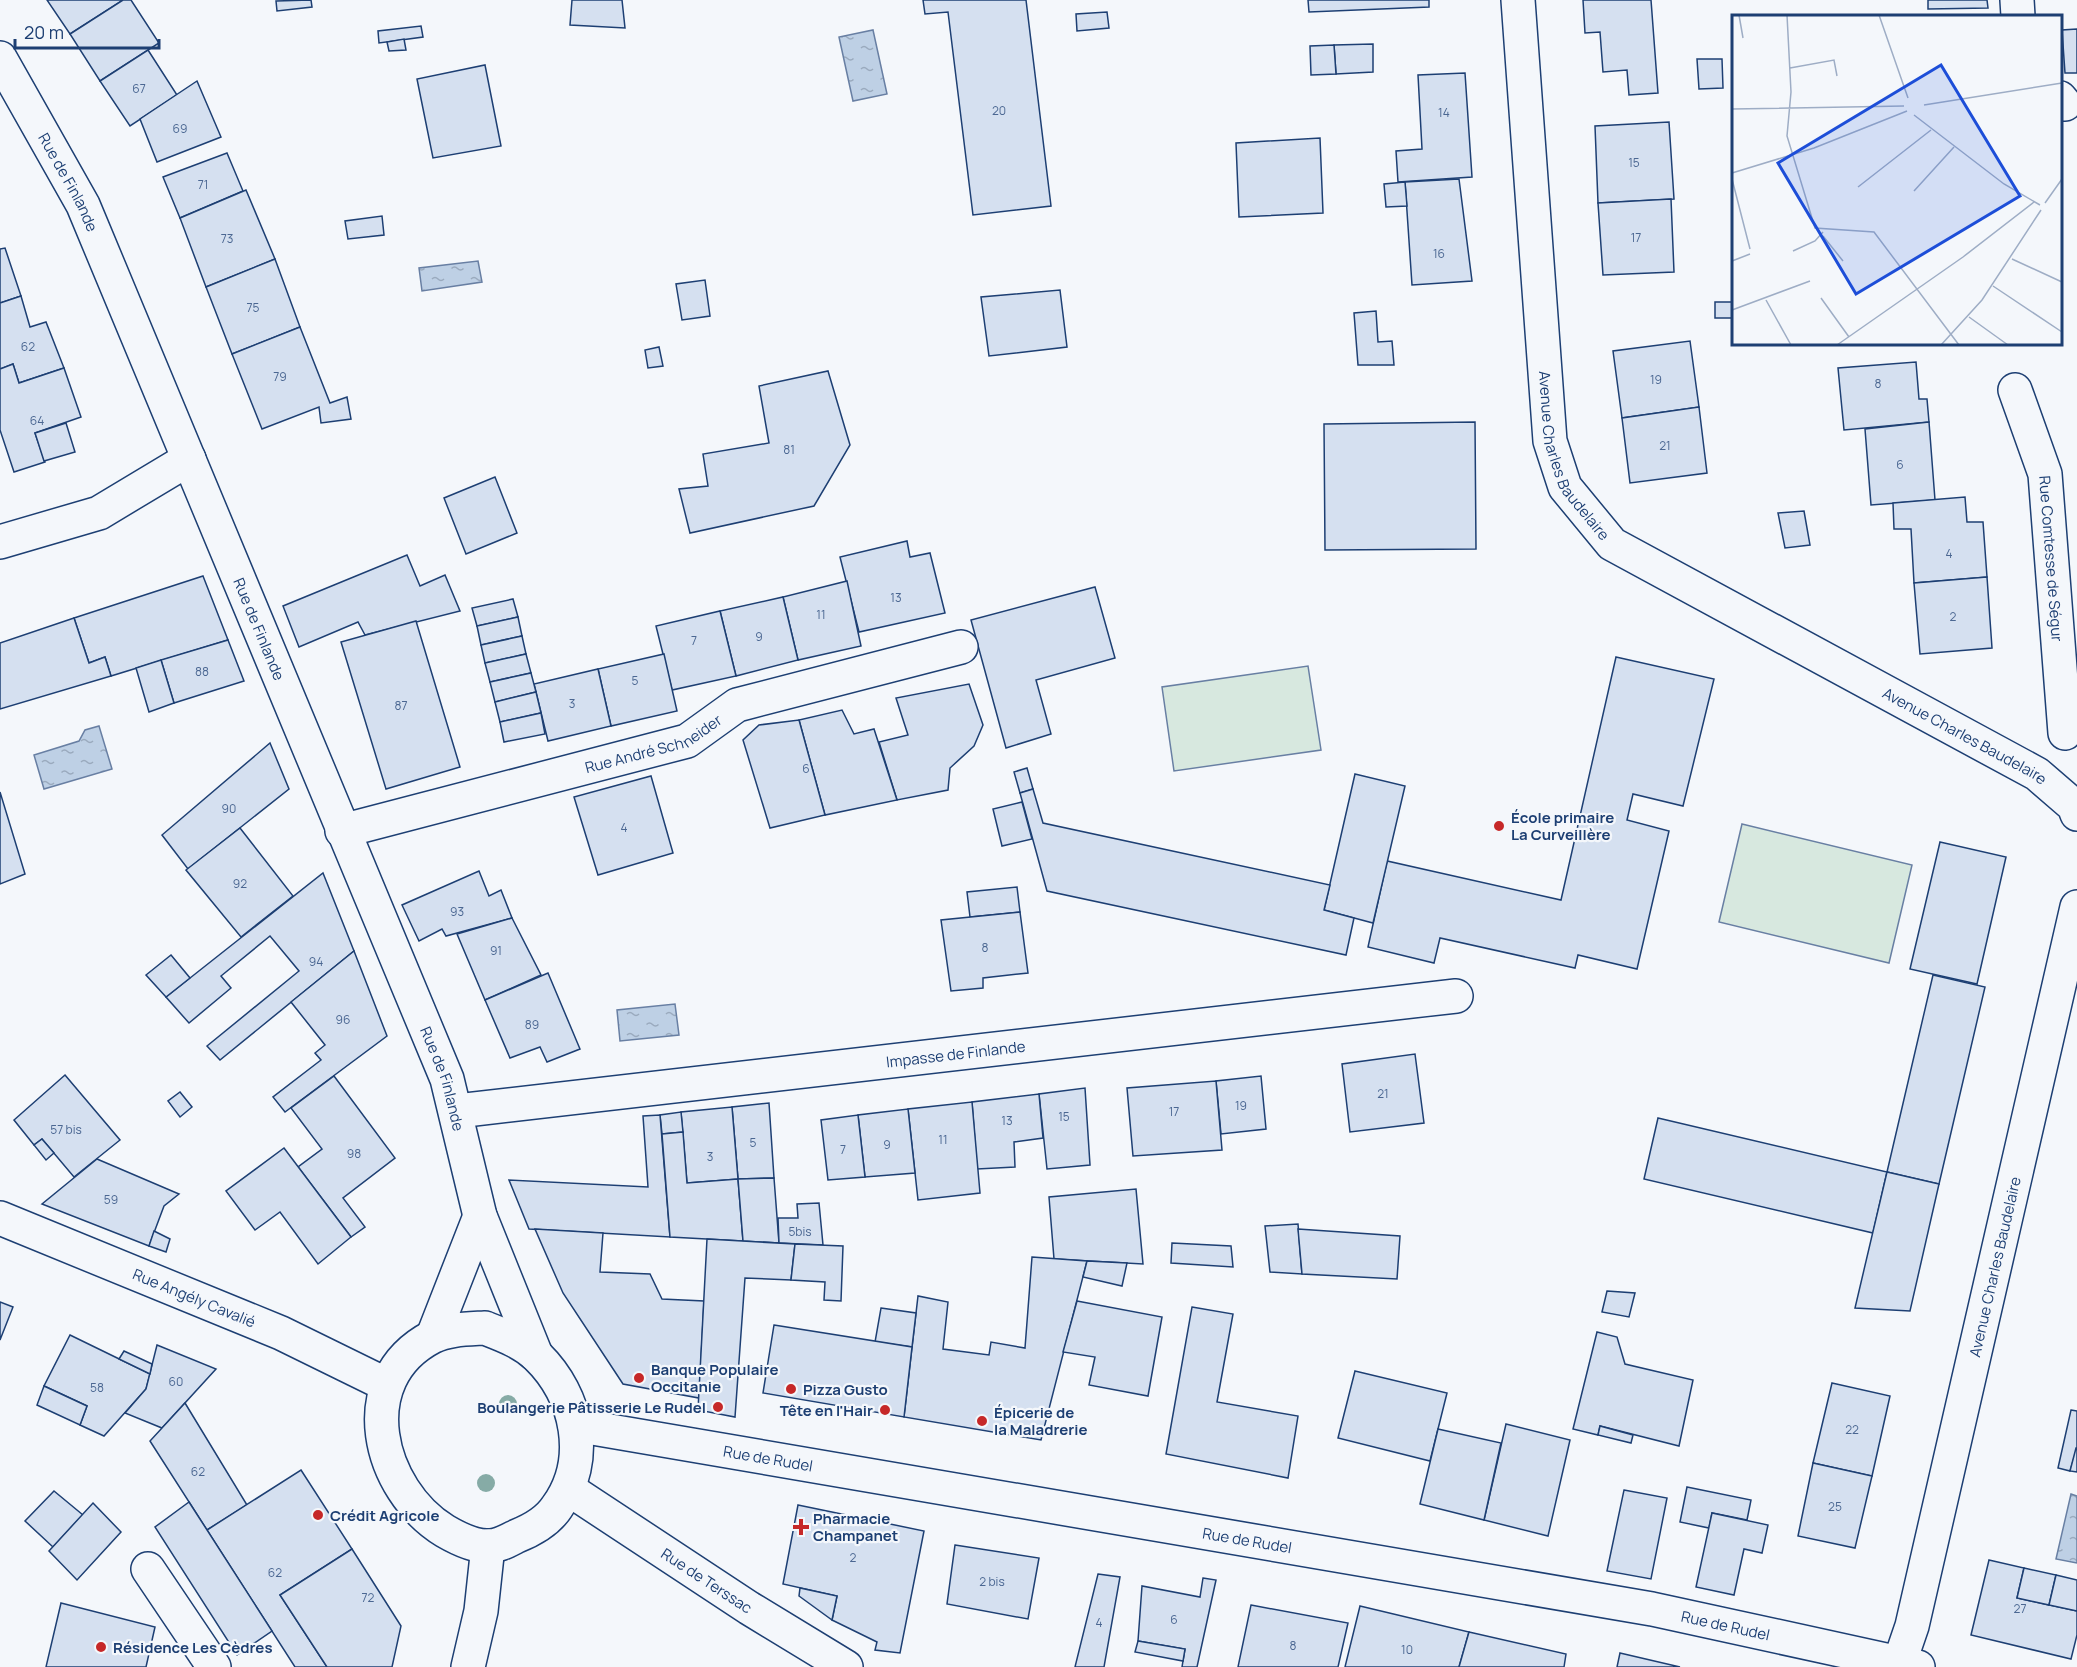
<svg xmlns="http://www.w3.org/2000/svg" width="2077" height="1667" font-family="Manrope,sans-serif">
<defs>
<pattern id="water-ripples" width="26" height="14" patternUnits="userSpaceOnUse" patternTransform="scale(1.5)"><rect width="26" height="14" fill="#bed0e5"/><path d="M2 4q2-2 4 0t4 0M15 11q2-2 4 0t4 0" fill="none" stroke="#9aaabe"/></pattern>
</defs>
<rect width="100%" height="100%" fill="#f4f7fb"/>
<g fill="#d7e8df" stroke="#687fa3" stroke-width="1.5">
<polygon points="1308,666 1321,750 1174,771 1162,687"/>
<polygon points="1742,824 1912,865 1889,963 1719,922"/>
</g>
<g fill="url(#water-ripples)" stroke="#687fa3" stroke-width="1.5">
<polygon points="873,30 887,94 853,101 839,37"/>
<polygon points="478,261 482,282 422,291 419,268"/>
<polygon points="99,726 112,769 44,789 34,755 79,741 85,730"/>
<polygon points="675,1004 679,1035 620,1041 617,1010"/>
<polygon points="2071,1494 2077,1496 2077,1563 2056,1559"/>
</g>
<g fill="#d5e0f0" stroke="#1d3f73" stroke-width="1.5">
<polygon points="47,0 123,0 70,34"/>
<polygon points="123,0 131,0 159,43 100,81 70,34"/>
<polygon points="311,0 312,7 277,11 276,1"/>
<polygon points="572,0 622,0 625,28 570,25"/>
<polygon points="923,0 1026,0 1051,206 973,215 948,12 925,14"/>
<polygon points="1308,0 1429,0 1429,7 1309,12"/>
<polygon points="1583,0 1651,0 1658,93 1629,95 1627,70 1603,72 1600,32 1585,33"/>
<polygon points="1928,0 1987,0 1988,8 1928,9"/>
<polygon points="1107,12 1109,28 1077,31 1076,14"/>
<polygon points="421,26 423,37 379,43 378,31"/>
<polygon points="2077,29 2077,73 2065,73 2062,30"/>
<polygon points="404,39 406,50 389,51 387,42"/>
<polygon points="1373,44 1373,72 1336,74 1334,45"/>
<polygon points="1334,45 1336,74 1311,75 1310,46"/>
<polygon points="148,50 177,95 130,126 100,81"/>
<polygon points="1697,59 1722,59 1723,88 1699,89"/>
<polygon points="485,65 501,146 433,158 417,79"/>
<polygon points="1465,73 1472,177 1398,182 1396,151 1422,149 1418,75"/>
<polygon points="197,81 221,137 157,162 140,119"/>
<polygon points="1669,122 1674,199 1598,203 1595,126"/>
<polygon points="1320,138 1323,213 1239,217 1236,143"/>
<polygon points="227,153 243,191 180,218 163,177"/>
<polygon points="1459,179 1472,281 1412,285 1405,182"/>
<polygon points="1405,182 1407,206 1386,207 1384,184"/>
<polygon points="246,190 275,259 206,287 180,218"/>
<polygon points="1671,199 1674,272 1603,275 1598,203"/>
<polygon points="382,216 384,235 348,239 345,221"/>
<polygon points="5,248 21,296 0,303 0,249"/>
<polygon points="275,259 300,327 232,354 206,287"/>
<polygon points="705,280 710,316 682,320 676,284"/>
<polygon points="1060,290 1067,347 989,356 981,297"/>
<polygon points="21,296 30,327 46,322 64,368 19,383 13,364 0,369 0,303"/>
<rect x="1715" y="302" width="19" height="16"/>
<polygon points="1376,311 1378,342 1392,341 1394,365 1358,365 1354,313"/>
<polygon points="300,327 330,403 347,397 351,419 321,423 319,407 262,429 232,354"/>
<polygon points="1690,341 1699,407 1622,418 1613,351"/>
<polygon points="659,347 663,366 648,368 645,350"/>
<polygon points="1916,362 1919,399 1927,399 1929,422 1844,430 1838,368"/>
<polygon points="13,364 19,383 64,368 81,417 35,433 45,462 14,472 0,430 0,369"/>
<polygon points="828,371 850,445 814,506 690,533 679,489 708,486 703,454 769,443 759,386"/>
<polygon points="1699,407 1707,473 1630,483 1622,418"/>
<polygon points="1475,422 1476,549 1325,550 1324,424"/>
<polygon points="1929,422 1935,500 1871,505 1865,429"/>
<polygon points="66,423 75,452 44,461 35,433"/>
<polygon points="495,477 517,533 466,554 444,498"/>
<polygon points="1965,497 1967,522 1983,522 1987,577 1914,583 1911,529 1894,529 1893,503"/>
<polygon points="1804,511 1810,545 1785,548 1778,513"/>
<polygon points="907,541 910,557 930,553 945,613 859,632 840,557"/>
<polygon points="407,555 420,586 445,575 460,611 365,635 358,622 299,647 283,606"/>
<polygon points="203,576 228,640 111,676 105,657 89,663 74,618"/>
<polygon points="1987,577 1992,648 1920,654 1914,583"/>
<polygon points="847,581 861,646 798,660 783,597"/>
<polygon points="1095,587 1115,658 1036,680 1051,734 1006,748 971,620"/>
<polygon points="783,597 798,660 736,676 720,611"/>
<polygon points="513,599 518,617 477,626 472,608"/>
<polygon points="720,611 736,676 672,690 656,626"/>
<polygon points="518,617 522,636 481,645 477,626"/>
<polygon points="74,618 89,663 105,657 111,676 0,709 0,643"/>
<polygon points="416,621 460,767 386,789 341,642"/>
<polygon points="522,636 526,654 485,663 481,645"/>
<polygon points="228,640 244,681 174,703 161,660"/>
<polygon points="526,654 531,673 490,682 485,663"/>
<polygon points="664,654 677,711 611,726 598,669"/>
<polygon points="1616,657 1714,679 1683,806 1633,794 1627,820 1669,831 1637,969 1578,955 1575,968 1440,938 1434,963 1368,947 1387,861 1561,900"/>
<polygon points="161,660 174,703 149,712 136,668"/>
<polygon points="598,669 611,726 548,741 534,684"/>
<polygon points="531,673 536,692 495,702 490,682"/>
<polygon points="969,684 983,725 974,746 950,768 948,790 897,800 879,742 908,735 896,698"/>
<polygon points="536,692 541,713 500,722 495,702"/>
<polygon points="842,710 854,734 874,729 897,800 825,815 799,720"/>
<polygon points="541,713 545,734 504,742 500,722"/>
<polygon points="799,720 825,815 770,828 743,740 759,725"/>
<polygon points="270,743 289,789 188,869 162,835"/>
<polygon points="1027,768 1033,789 1020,793 1014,772"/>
<polygon points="1355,774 1405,786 1373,923 1324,910"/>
<polygon points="651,776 673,853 598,875 574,797"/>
<polygon points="1033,789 1043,823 1330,885 1324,910 1354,918 1346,955 1047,891 1020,793"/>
<polygon points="0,792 25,874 0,884"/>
<polygon points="1022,802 1032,839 1002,846 993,809"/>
<polygon points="240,828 293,896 241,937 186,870"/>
<polygon points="1940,842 2006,857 1977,984 1910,969"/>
<polygon points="479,871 489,896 501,890 512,918 446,936 442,929 419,941 402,905"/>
<polygon points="323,873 354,951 220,1060 207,1046 299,971 270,936 221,976 231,988 189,1023 166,997"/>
<polygon points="1017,887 1020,912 970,917 967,892"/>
<polygon points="1020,912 1028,973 983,978 983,988 951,991 941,920"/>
<polygon points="512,918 541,975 485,1000 457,934"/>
<polygon points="354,951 387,1036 285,1112 273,1097 321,1060 315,1053 325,1045 291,1002"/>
<polygon points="171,955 190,978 166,997 146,975"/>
<polygon points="548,973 580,1049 547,1062 540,1047 510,1058 485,1000"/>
<polygon points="1933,975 1985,987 1939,1184 1887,1172"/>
<polygon points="1415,1054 1424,1123 1350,1132 1342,1064"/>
<polygon points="65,1075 120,1140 74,1177 42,1139 34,1145 14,1120"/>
<polygon points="334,1076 395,1158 343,1198 365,1227 351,1237 298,1167 322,1149 291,1108"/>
<polygon points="1261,1076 1266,1129 1221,1134 1216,1081"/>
<polygon points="1216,1081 1222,1150 1133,1156 1127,1088"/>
<polygon points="1085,1088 1090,1165 1047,1169 1039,1094"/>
<polygon points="180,1092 192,1107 180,1117 168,1101"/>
<polygon points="1039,1094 1043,1138 1014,1142 1015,1167 977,1169 972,1102"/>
<polygon points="972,1102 980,1193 918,1200 908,1109"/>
<polygon points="769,1103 774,1178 738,1179 732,1107"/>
<polygon points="732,1107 738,1179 687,1183 681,1112"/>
<polygon points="908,1109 915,1173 865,1177 858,1115"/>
<polygon points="681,1112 683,1132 662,1134 660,1115"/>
<polygon points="660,1115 670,1237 529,1229 509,1180 648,1187 643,1116"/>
<polygon points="858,1115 865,1177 828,1180 821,1120"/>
<polygon points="1658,1118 1887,1172 1873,1233 1644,1179"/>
<polygon points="683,1132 687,1183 738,1179 743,1241 670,1237 662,1134"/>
<polygon points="42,1139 54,1153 46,1160 34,1145"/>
<polygon points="284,1148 351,1237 318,1264 280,1212 255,1230 226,1191"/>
<polygon points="97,1159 179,1194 164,1206 149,1246 42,1204"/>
<polygon points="1887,1172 1939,1184 1910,1311 1855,1308"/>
<polygon points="774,1178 779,1243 743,1241 738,1179"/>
<polygon points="1136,1189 1143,1264 1054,1259 1049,1197"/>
<polygon points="819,1203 823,1245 779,1243 778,1218 798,1218 797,1204"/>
<polygon points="1298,1224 1302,1274 1270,1272 1265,1226"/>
<polygon points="535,1229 603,1233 600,1272 650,1274 662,1299 704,1301 699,1398 623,1384 563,1293"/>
<polygon points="1298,1229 1400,1236 1397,1279 1302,1274"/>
<polygon points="154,1231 170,1239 166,1252 149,1246"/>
<polygon points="707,1239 795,1244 791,1280 745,1278 735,1417 698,1410"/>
<polygon points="1172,1243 1231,1246 1233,1267 1171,1263"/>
<polygon points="795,1244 843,1246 841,1301 824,1300 825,1282 791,1280"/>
<polygon points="1032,1257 1087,1261 1041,1440 904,1417 918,1296 948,1302 943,1349 989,1355 991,1342 1025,1348"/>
<polygon points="1087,1261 1127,1263 1122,1286 1083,1277"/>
<polygon points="1607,1291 1635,1293 1629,1317 1602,1312"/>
<polygon points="1077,1301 1162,1317 1148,1396 1089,1385 1095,1357 1063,1352"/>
<polygon points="0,1302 13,1307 0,1340"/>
<polygon points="1192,1307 1233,1314 1217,1402 1298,1416 1288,1478 1166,1454"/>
<polygon points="881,1308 916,1313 912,1347 875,1342"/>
<polygon points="774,1325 912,1347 904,1417 763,1393"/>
<polygon points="1597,1332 1617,1337 1625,1364 1693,1380 1679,1446 1600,1426 1598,1435 1573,1429"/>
<polygon points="70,1335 150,1374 146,1389 104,1436 80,1425 87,1406 44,1386"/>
<polygon points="157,1345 216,1369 162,1428 125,1413 146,1389"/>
<polygon points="124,1351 152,1364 150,1374 119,1359"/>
<polygon points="1355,1371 1447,1393 1430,1461 1338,1438"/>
<polygon points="1832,1383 1890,1396 1872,1476 1813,1463"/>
<polygon points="44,1386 87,1406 80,1425 37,1405"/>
<polygon points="185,1403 247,1505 207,1530 150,1441"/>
<polygon points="2071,1410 2077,1411 2077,1448 2070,1471 2058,1468"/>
<polygon points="1506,1424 1570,1440 1548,1536 1484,1520"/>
<polygon points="1600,1426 1633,1435 1631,1443 1598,1435"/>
<polygon points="1438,1429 1501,1443 1484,1520 1420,1504"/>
<polygon points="2076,1448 2077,1448 2077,1472 2070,1471"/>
<polygon points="1813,1463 1872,1476 1855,1548 1798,1536"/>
<polygon points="301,1470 352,1549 280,1595 327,1667 295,1667 207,1530"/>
<polygon points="1687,1487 1751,1500 1747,1520 1712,1513 1709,1528 1680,1522"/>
<polygon points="1624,1490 1667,1498 1651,1579 1607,1571"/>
<polygon points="54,1491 83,1515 53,1547 25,1521"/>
<polygon points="189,1502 272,1631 237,1655 155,1527"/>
<polygon points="93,1503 121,1532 77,1580 49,1551"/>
<polygon points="798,1505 924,1531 900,1653 875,1650 877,1642 832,1620 837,1596 783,1584"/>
<polygon points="1712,1513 1768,1525 1762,1553 1744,1549 1734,1595 1696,1587"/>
<polygon points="955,1545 1039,1558 1028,1619 947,1604"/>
<polygon points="352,1549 401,1626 392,1667 327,1667 280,1595"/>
<polygon points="1989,1560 2024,1568 2017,1598 2077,1611 2077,1635 2071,1659 1971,1635"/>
<polygon points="2024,1568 2056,1575 2049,1605 2017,1598"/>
<polygon points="1098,1574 1120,1577 1104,1667 1075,1667"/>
<polygon points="2056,1575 2077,1580 2077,1611 2049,1605"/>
<polygon points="1203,1578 1216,1580 1197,1667 1182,1667 1185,1649 1138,1641 1142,1586 1200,1597"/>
<polygon points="800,1588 837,1596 832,1620 799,1596"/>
<polygon points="61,1603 155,1627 146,1667 46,1667"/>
<polygon points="1251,1605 1348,1623 1338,1667 1238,1667"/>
<polygon points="1360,1606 1469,1632 1459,1667 1345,1667"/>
<polygon points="1469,1632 1566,1654 1564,1667 1459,1667"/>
<polygon points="1138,1641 1185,1649 1183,1661 1135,1652"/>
<polygon points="1620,1653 1680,1667 1617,1667"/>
</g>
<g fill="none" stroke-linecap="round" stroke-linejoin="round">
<defs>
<g id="minor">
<path id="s1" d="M1518 0 1550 441 1565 487 1612 544 2037 774 2074 806 2077 814"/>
<polyline points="2017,0 2018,16"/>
<path id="s2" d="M0 58 83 205 447 1079 480 1216 536 1355"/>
<polyline points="2060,98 2065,104"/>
<path id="s3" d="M2015 390 2045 474 2065 733"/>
<polyline points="0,542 99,513 189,459"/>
<path id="s4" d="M342 831 687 741 737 705 961 647"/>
<path id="s5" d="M457 1111 1456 996"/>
<path id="s6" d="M0 1218 281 1333 387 1385"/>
<path d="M485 1328C503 1335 522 1342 537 1356 578 1396 591 1460 557 1507 548 1521 532 1530 517 1536 509 1540 497 1547 487 1546 473 1546 457 1538 445 1531 378 1490 350 1380 432 1337 447 1329 468 1329 485 1328Z"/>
<polyline points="433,1336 480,1216"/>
<path id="s7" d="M575 1425 1652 1609 1918 1667"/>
<path id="s8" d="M570 1490 749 1608 846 1667"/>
<polyline points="148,1569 214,1667"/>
<polyline points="468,1667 481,1611 488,1546"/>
<path id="s9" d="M1898 1667 1912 1626 2077 907"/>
</g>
</defs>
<use href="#minor" stroke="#1d3f73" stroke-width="36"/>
<use href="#minor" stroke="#f4f7fb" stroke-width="33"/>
</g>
<g fill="#86aba6">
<circle cx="508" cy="1404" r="9"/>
<circle cx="486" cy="1483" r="9"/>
</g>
<g fill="#c62828" stroke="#f4f7fb" stroke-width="2">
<circle cx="1499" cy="826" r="6"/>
<circle cx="639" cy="1378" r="6"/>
<circle cx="791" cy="1389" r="6"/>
<circle cx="718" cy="1407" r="6"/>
<circle cx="885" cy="1410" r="6"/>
<circle cx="982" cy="1421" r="6"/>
<circle cx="318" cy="1515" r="6"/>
<path d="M798 1518h6v6h6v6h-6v6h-6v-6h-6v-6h6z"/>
<circle cx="101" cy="1647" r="6"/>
</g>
<g text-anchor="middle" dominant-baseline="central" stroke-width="4.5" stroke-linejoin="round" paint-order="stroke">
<g font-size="12" fill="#4b6792">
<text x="139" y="88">67</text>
<text x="999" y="110">20</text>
<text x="1444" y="112">14</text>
<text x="180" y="128">69</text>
<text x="1634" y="162">15</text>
<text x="203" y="184">71</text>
<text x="1636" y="237">17</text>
<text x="227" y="238">73</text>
<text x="1439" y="253">16</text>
<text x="253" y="307">75</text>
<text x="28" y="346">62</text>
<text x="280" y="376">79</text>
<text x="1656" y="379">19</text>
<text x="1878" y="383">8</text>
<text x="37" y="420">64</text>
<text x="1665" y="445">21</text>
<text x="789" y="449">81</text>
<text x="1900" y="464">6</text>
<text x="1949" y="553">4</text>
<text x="896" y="597">13</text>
<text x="821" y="614">11</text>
<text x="1953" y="616">2</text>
<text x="759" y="636">9</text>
<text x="694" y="640">7</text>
<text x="202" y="671">88</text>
<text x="635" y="680">5</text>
<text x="572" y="703">3</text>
<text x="401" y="705">87</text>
<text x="806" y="768">6</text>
<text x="229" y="808">90</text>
<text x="624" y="827">4</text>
<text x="240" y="883">92</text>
<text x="457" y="911">93</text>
<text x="985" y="947">8</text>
<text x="496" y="950">91</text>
<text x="316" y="961">94</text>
<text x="343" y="1019">96</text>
<text x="532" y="1024">89</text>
<text x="1383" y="1093">21</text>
<text x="1241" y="1105">19</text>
<text x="1174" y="1111">17</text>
<text x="1064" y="1116">15</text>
<text x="1007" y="1120">13</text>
<text x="66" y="1129">57 bis</text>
<text x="943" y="1139">11</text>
<text x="753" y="1142">5</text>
<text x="887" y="1144">9</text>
<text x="843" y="1149">7</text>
<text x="354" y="1153">98</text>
<text x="710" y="1156">3</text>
<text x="111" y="1199">59</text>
<text x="800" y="1231">5bis</text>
<text x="176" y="1381">60</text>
<text x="97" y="1387">58</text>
<text x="1852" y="1429">22</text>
<text x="198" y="1471">62</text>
<text x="1835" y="1506">25</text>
<text x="853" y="1557">2</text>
<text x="275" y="1572">62</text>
<text x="992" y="1581">2 bis</text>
<text x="368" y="1597">72</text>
<text x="2020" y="1608">27</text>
<text x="1174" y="1619">6</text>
<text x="1099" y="1622">4</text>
<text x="1293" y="1645">8</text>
<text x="1407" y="1649">10</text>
</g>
<g font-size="15" fill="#1d3f73" stroke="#f4f7fb">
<text stroke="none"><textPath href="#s2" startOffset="142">Rue de Finlande</textPath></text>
<text stroke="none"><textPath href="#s1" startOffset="464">Avenue Charles Baudelaire</textPath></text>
<text stroke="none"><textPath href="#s3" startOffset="174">Rue Comtesse de Ségur</textPath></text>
<text stroke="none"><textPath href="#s2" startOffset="628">Rue de Finlande</textPath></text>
<text stroke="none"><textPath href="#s1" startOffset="966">Avenue Charles Baudelaire</textPath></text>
<text stroke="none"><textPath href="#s4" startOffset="324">Rue André Schneider</textPath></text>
<text stroke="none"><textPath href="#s5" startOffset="502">Impasse de Finlande</textPath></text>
<text stroke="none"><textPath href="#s2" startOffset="1114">Rue de Finlande</textPath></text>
<text stroke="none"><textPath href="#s9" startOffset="412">Avenue Charles Baudelaire</textPath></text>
<text stroke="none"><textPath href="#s6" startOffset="210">Rue Angély Cavalié</textPath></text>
<text stroke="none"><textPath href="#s7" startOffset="196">Rue de Rudel</textPath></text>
<text stroke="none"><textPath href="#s7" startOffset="682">Rue de Rudel</textPath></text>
<text stroke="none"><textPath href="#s8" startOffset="164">Rue de Terssac</textPath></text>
<text stroke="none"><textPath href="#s7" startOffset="1168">Rue de Rudel</textPath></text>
</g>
<g font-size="15" font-weight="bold" fill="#1d3f73" stroke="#f4f7fb" text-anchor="start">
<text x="1511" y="817">École primaire<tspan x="1511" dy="17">La Curveillère</tspan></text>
<text x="651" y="1369">Banque Populaire<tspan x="651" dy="17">Occitanie</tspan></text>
<text x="803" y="1389">Pizza Gusto</text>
<text x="706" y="1407" text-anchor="end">Boulangerie Pâtisserie Le Rudel</text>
<text x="873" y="1410" text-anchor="end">Tête en l'Hair</text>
<text x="994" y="1412">Épicerie de<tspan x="994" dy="17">la Maladrerie</tspan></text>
<text x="330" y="1515">Crédit Agricole</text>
<text x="813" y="1518">Pharmacie<tspan x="813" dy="17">Champanet</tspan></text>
<text x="113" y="1647">Résidence Les Cèdres</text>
</g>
</g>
<g transform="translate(1732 15)">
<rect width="330" height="330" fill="#f4f7fb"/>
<path fill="none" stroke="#9eadc5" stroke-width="1.5" d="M7 0 11 23M55 0 59 77 55 121 83 213 142 217 227 330M147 0 176 83M58 53 102 45 105 61M192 90 330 68M0 94 172 91M182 100 272 169 308 190M0 158 82 133 175 96M0 164 18 234M126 172 199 115M182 176 222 132M313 188 330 164M91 221 111 246M61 236 83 226 91 217M280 244 330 267M0 246 18 239M261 271 330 317M89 283 117 322M34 285 59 330M0 295 78 266M237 302 276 330M105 330 231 242 302 187M209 330 250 285 309 195"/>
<path fill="#1d4ed8" fill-opacity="0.15" stroke="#1d4ed8" stroke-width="3" d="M209 50 288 181 124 279 46 148Z"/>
<rect width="330" height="330" fill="none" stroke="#1d3f73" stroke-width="3"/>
</g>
<path d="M15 39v9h144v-9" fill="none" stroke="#1d3f73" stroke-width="3"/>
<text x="24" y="39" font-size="18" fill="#1d3f73" stroke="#f4f7fb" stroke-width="4.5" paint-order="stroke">20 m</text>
</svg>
